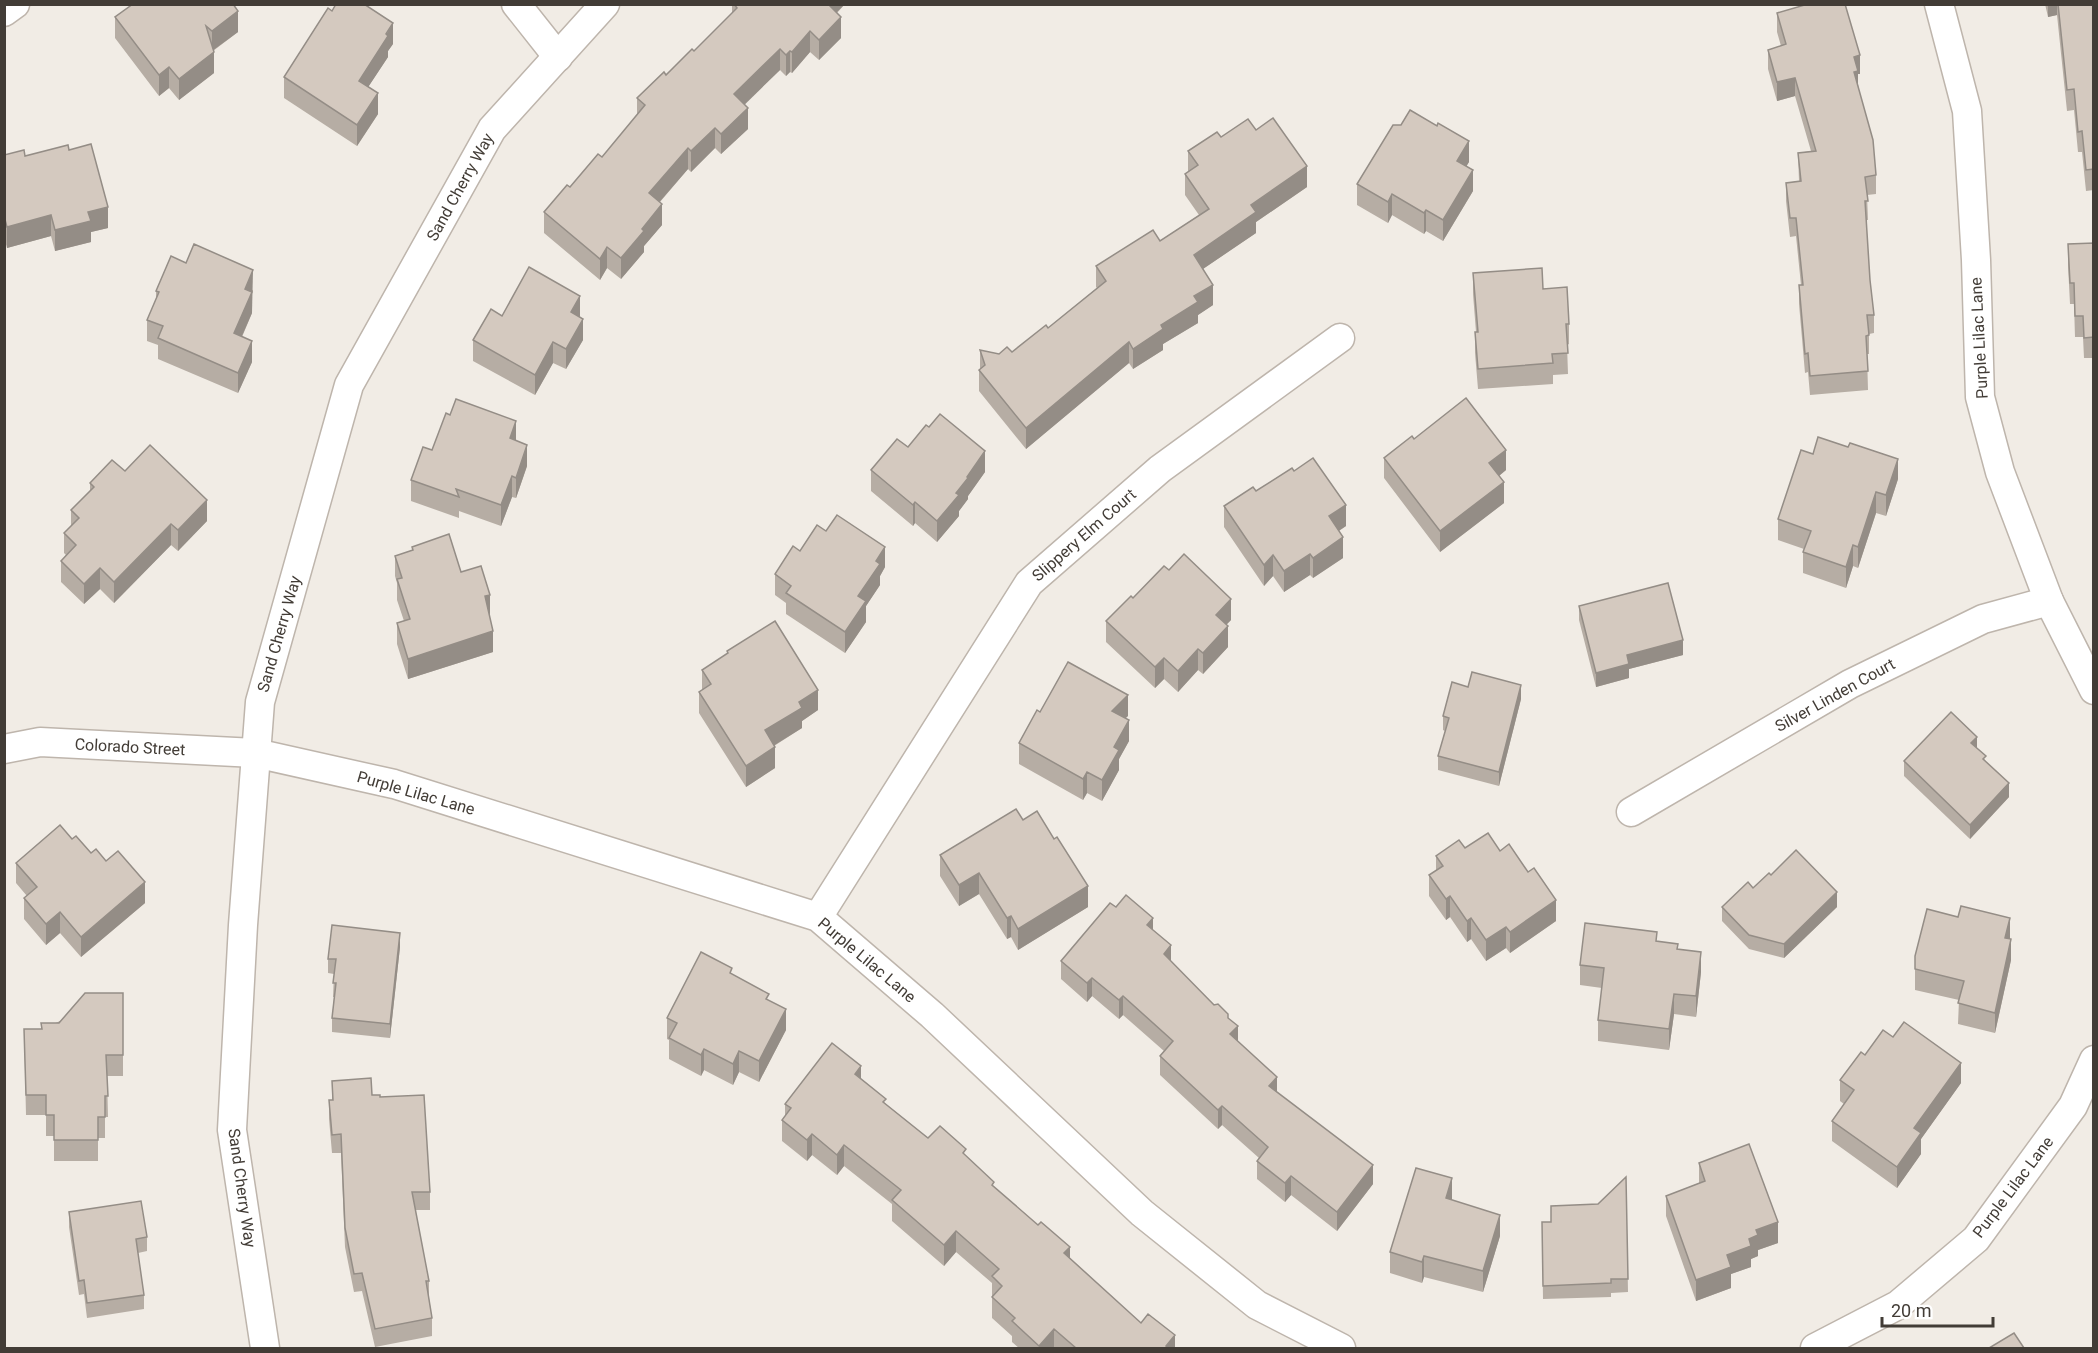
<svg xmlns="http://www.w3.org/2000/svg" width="2098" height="1353" font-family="Roboto,sans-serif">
<rect width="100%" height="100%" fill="#f1ece5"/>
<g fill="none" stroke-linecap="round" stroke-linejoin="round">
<defs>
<g id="minor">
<polyline points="516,4 558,57"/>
<polyline points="1939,4 1967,111 1976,260 1980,397 2000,472 2049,601 2094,690"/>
<polyline points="4,12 15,4"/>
<polyline points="4,749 40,742 255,753 394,784 818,917 932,1015 1142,1213 1257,1305 1341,1348"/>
<polyline points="1631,812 1850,684 1983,619 2049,601"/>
<polyline points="818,917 1029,583 1160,469 1340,338"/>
<polyline points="265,1348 232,1130 243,925 260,702 349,385 492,129 605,4"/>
<polyline points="1815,1348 1898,1305 1976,1239 2073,1106 2094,1060"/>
</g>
</defs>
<use href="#minor" stroke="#beb5ac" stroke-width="31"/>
<use href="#minor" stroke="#fff" stroke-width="28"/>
</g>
<g fill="#b6ada4">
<polygon points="133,4 238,32 213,51 214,73 179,100 169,88 159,96 115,38 115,17"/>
<polygon points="732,4 845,4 837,13 841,38 819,60 810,52 792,73 790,72 786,76 780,70 744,104 748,129 721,154 715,148 691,172 688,169 660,202 662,225 644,246 644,252 621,279 607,268 600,280 544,233 544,212 602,157 637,115 637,98 694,51 732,14"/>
<polygon points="2045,4 2094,4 2094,190 2086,191 2082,152 2078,152 2074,110 2067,111 2057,15 2048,17"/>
<polygon points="1777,13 1860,74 1858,74 1858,85 1876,175 1876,194 1867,195 1868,220 1866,220 1870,280 1874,315 1874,333 1869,334 1869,354 1867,354 1868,390 1810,395 1808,372 1805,373 1799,304 1799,285 1801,285 1796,236 1790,237 1786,201 1786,183 1799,181 1798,153 1811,151 1795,96 1777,101 1768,69 1768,50 1781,46 1777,32"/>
<polygon points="393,44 388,51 388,57 368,87 378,114 357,146 284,98 284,77"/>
<polygon points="1256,130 1307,187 1256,222 1256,233 1203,269 1213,305 1198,315 1198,323 1163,344 1163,350 1133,369 1129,363 1026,449 979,391 979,370 980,369 980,350 999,354 1012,352 1048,328 1097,288 1096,287 1096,266 1160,241 1199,215 1185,195 1185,174 1188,172 1188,151 1221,137"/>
<polygon points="69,150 108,228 91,232 91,242 55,251 51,236 7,248 4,237 4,155 25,156"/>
<polygon points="1469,162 1466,166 1473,191 1443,241 1426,231 1424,234 1392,215 1388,223 1357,205 1357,184"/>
<polygon points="2094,243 2094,358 2084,358 2083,337 2075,337 2074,304 2070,304 2068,265 2068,244"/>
<polygon points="1473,273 1569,324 1569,344 1567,345 1568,374 1553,375 1553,384 1478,389 1475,353 1475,332 1476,332 1473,294"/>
<polygon points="253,290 252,294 252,313 242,337 252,362 238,393 158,359 158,345 147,341 147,320 156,299 156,291"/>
<polygon points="502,316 580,316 583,340 566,369 553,363 535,395 473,361 473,340"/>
<polygon points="1414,439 1506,470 1499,476 1504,503 1440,552 1384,478 1384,458"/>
<polygon points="516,441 527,466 516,498 512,497 501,526 459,511 459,518 411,501 411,480 432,450"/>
<polygon points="908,447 985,472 968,496 968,499 959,511 959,516 937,542 915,523 913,526 871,491 871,470"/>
<polygon points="125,471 207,521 178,551 171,545 114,603 100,589 84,604 61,582 61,561 66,555 64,553 64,533 71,526 71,510 90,491 90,483"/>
<polygon points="1898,479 1886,516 1876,513 1858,568 1853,566 1846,588 1803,573 1803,552 1804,549 1778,540 1778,519"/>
<polygon points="1256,491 1346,526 1339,531 1343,558 1313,578 1310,575 1284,592 1273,576 1264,586 1224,527 1224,506"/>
<polygon points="826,531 885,567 880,576 880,585 866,606 866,622 845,653 786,614 786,603 775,595 775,574 800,551"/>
<polygon points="412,547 461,572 490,616 489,616 493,652 408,679 397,644 397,623 404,621 397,600 397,583 395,576 395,556 412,550"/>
<polygon points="1133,598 1231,620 1226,625 1228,647 1203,674 1198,670 1178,692 1164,679 1155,688 1106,642 1106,621"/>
<polygon points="1579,606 1683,655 1629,669 1629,678 1596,687 1579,620"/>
<polygon points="727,651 818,710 802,721 802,728 774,746 775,768 746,787 699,713 699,692 702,690 702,670 727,654"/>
<polygon points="1521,699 1499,786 1438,770 1438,756 1445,731 1443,730 1443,716"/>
<polygon points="1128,716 1125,718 1129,741 1119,759 1119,770 1102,801 1087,793 1083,800 1019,764 1019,743"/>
<polygon points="1977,748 2009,797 1970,839 1904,776 1904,761"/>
<polygon points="1023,820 1088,907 1018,950 1011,937 1007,939 979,894 959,906 940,876 940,855"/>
<polygon points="72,839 91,853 106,861 145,903 81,957 60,933 46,945 24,919 24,898 27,896 16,883 16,863"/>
<polygon points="1465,848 1500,851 1556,921 1510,953 1506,948 1486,961 1471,939 1467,942 1450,917 1446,920 1429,896 1429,875 1436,871 1436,856"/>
<polygon points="1771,875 1837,907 1784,958 1749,949 1722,921 1722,907 1753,888"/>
<polygon points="1116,907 1153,930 1171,962 1228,1018 1238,1041 1277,1093 1373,1184 1337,1231 1291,1195 1285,1202 1257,1179 1257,1161 1259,1158 1222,1125 1218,1129 1160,1075 1160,1056 1164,1051 1123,1015 1119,1019 1092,996 1087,1002 1061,979 1061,961"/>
<polygon points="2010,939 2011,960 1995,1033 1958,1024 1959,1000 1915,990 1915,969"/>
<polygon points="1657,941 1678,949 1701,972 1696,1017 1674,1014 1669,1050 1598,1041 1598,1020 1602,988 1580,985 1580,965"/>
<polygon points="400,947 390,1038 332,1032 332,1018 334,997 333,997 334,974 328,973 328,959"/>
<polygon points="732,974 769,1001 786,1030 759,1082 739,1072 733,1085 704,1070 701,1076 669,1059 669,1040 667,1039 667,1018"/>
<polygon points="123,993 123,1076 107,1076 108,1117 105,1117 105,1138 98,1138 98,1161 54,1161 54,1136 46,1136 46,1115 26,1115 24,1029 42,1029"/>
<polygon points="1893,1037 1961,1083 1921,1139 1921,1154 1897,1188 1832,1141 1832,1121 1844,1104 1840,1101 1840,1080 1865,1055"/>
<polygon points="861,1079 886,1104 928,1138 966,1156 994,1187 1070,1258 1141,1323 1175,1348 1019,1348 1012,1342 1012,1336 992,1318 992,1283 956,1252 944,1266 892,1221 892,1204 844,1166 837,1175 812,1155 807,1161 782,1141 782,1120 785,1116 785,1104"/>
<polygon points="332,1081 372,1095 380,1097 430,1192 430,1210 415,1210 429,1281 429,1298 432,1318 432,1336 375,1347 362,1291 354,1292 345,1247 341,1153 332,1153 329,1119 329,1100 332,1100"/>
<polygon points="1699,1163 1778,1243 1758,1250 1758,1256 1751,1259 1751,1267 1731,1274 1731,1288 1696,1301 1666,1216 1666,1196 1699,1183"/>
<polygon points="1626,1177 1628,1292 1611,1293 1611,1297 1543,1299 1542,1222 1551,1222 1598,1204"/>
<polygon points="1451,1200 1500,1236 1483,1292 1424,1277 1422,1283 1390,1273 1390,1252"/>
<polygon points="69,1212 147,1237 147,1251 138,1253 144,1295 144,1309 87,1318 84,1294 79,1295 69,1227"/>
</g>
<g fill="#948d86">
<polygon points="826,4 845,4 826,23"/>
<polygon points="2048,4 2057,4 2057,15 2048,17"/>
<polygon points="238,11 238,32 212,51 212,31"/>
<polygon points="841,17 841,38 819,60 819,40"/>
<polygon points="393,23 393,44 388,51 388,57 359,101 359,81"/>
<polygon points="810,31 810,52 792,73 792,52"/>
<polygon points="780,49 780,70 734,115 734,94"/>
<polygon points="790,51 790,72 786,76 786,55"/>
<polygon points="214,52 214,73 179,100 179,79"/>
<polygon points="1860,55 1860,74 1858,74 1858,90 1854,91 1854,57"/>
<polygon points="169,67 169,88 159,96 159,75"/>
<polygon points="1795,78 1795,96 1777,101 1777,82"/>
<polygon points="378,93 378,114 357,146 357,125"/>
<polygon points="748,108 748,129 721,154 721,134"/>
<polygon points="715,128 715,148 691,172 691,151"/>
<polygon points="1469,141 1469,162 1457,182 1457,161"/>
<polygon points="688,148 688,169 649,214 649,193"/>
<polygon points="1307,166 1307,187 1256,222 1256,233 1194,275 1194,255 1251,205"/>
<polygon points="1473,170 1473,191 1443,241 1443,220"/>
<polygon points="1392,194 1392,215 1388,223 1388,202"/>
<polygon points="662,204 662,225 644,246 644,252 621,279 621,258 642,229"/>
<polygon points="108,207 108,228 91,232 91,242 55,251 55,230 88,212"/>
<polygon points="1426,210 1426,231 1424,234 1424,213"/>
<polygon points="51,215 51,236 7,248 7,227"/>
<polygon points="607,247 607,268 600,280 600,259"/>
<polygon points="253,270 252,313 234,354 234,333 245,289"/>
<polygon points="1213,285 1213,305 1198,315 1198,323 1163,344 1163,350 1133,369 1133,349 1194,296"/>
<polygon points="580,296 580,316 571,333 571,312"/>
<polygon points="583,319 583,340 566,369 566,349"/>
<polygon points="252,341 252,362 238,393 238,373"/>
<polygon points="553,342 553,363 535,395 535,375"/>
<polygon points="1129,342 1129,363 1026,449 1026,428"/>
<polygon points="516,421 516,441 510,438"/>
<polygon points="527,445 527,466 516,498 516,478"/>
<polygon points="1506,450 1506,470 1489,484 1489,463"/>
<polygon points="985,451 985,472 968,496 968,499 959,511 959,516 937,542 937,521"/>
<polygon points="1898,459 1898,479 1886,516 1886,495"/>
<polygon points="512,476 512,497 501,526 501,505"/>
<polygon points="1504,482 1504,503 1440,552 1440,531"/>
<polygon points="1876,492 1876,513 1858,568 1858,547"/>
<polygon points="207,500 207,521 178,551 178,530"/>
<polygon points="915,502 915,523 913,526 913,505"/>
<polygon points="1346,505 1346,526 1329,537 1329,516"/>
<polygon points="171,524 171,545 114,603 114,582"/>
<polygon points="1343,537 1343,558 1313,578 1313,558"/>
<polygon points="1853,545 1853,566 1846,588 1846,567"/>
<polygon points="885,547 885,567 880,576 880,585 866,606 866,622 845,653 845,632 858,596 876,561"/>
<polygon points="1310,554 1310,575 1284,592 1284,571"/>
<polygon points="1273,555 1273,576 1264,586 1264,565"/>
<polygon points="100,568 100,589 84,604 84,584"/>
<polygon points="490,595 490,616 485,617 485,596"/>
<polygon points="1231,599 1231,620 1216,635 1216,615"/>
<polygon points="1228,626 1228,647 1203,674 1203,653"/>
<polygon points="493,631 493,652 408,679 408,659"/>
<polygon points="1683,640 1683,655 1629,669 1629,678 1596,687 1596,673 1627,655"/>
<polygon points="1198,649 1198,670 1178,692 1178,671"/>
<polygon points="1164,658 1164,679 1155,688 1155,667"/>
<polygon points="1521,685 1521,699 1499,786 1499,772"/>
<polygon points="818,690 818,710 802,721 802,728 765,751 765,730 799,702"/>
<polygon points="1128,695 1128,716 1112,731 1112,711"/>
<polygon points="1129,720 1129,741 1119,759 1119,770 1102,801 1102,780 1114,747"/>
<polygon points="1977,737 1977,751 1971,743"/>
<polygon points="775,747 775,768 746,787 746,766"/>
<polygon points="1087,772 1087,793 1083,800 1083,779"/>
<polygon points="2009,783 2009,797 1970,839 1970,825"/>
<polygon points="979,873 979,894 959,906 959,885"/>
<polygon points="145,882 145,903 81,957 81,937"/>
<polygon points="1088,886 1088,907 1018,950 1018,929"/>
<polygon points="1837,892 1837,907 1784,958 1784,944"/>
<polygon points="1450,896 1450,917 1446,920 1446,899"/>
<polygon points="1556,900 1556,921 1510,953 1510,932"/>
<polygon points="60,912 60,933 46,945 46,924"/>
<polygon points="1011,916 1011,937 1007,939 1007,918"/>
<polygon points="1153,918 1153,937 1147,925"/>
<polygon points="1471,918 1471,939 1467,942 1467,921"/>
<polygon points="2010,918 2010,939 2005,959 2005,938"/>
<polygon points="1506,927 1506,948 1486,961 1486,940"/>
<polygon points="400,933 400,947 390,1038 390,1024"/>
<polygon points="2011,939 2011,960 1995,1033 1995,1013"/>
<polygon points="1171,945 1171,964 1164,954"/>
<polygon points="1701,952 1701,972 1696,1017 1696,996"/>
<polygon points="1092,978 1092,996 1087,1002 1087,983"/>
<polygon points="1674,994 1674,1014 1669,1050 1669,1029"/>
<polygon points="1123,996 1123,1015 1119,1019 1119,1000"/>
<polygon points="786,1009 786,1030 759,1082 759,1061"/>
<polygon points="1238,1026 1238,1045 1230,1034"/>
<polygon points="704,1049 704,1070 701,1076 701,1055"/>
<polygon points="739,1051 739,1072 733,1085 733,1064"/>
<polygon points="1961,1063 1961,1083 1921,1139 1921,1154 1897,1188 1897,1167 1914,1128"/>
<polygon points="861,1066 861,1087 855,1074"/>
<polygon points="1277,1077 1277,1095 1269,1086"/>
<polygon points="1222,1106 1222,1125 1218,1129 1218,1110"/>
<polygon points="812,1134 812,1155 807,1161 807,1140"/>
<polygon points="844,1145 844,1166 837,1175 837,1155"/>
<polygon points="1373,1165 1373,1184 1337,1231 1337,1212"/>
<polygon points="1291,1176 1291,1195 1285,1202 1285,1183"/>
<polygon points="1452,1178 1452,1199 1446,1219 1446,1198"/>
<polygon points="1500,1215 1500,1236 1483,1292 1483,1271"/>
<polygon points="1778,1222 1778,1243 1758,1250 1758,1256 1751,1259 1751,1267 1731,1274 1731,1288 1696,1301 1696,1280 1749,1239 1756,1230"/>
<polygon points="956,1231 956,1252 944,1266 944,1245"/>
<polygon points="1070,1247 1070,1268 1064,1253"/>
<polygon points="1424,1256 1424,1277 1422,1283 1422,1262"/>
<polygon points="1054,1329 1054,1348 1039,1348 1039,1346"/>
<polygon points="1175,1335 1175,1348 1166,1348 1166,1346"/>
</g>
<g fill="#d4c9bf" stroke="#948d86" stroke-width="1.5">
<polygon points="133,4 233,4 238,11 212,31 206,26 214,52 179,79 169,67 159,75 115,17"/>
<polygon points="336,4 364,4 393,23 386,34 388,36 359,81 378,93 357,125 284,77 328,8 332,11"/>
<polygon points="734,4 828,4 841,17 819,40 810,31 792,52 790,51 786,55 780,49 734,94 748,108 721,134 715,128 691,151 688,148 649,193 662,204 642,229 644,231 621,258 607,247 600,259 544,212 567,185 570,187 598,154 602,157 645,105 637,98 664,72 666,75 692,49 694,51 737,8"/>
<polygon points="1808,4 1845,4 1860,55 1854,57 1858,71 1854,72 1873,140 1876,175 1865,177 1868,201 1865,201 1870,280 1874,315 1867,315 1869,335 1866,336 1868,371 1810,376 1808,353 1805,354 1799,285 1803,285 1796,218 1790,218 1786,183 1801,181 1798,153 1816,151 1795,78 1777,82 1768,50 1786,44 1777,13"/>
<polygon points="2058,4 2094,4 2094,169 2086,170 2082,131 2078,132 2074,89 2067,90"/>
<polygon points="1410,110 1437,126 1438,123 1469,141 1457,161 1473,170 1443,220 1426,210 1424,213 1392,194 1388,202 1357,184 1393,125 1401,125"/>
<polygon points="1273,118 1307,166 1251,205 1256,212 1194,255 1213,285 1194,296 1198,302 1161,325 1163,329 1133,349 1129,342 1026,428 979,370 985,365 980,350 999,354 1007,347 1012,352 1046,325 1048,328 1106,281 1096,266 1153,230 1160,241 1209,209 1185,174 1198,165 1188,151 1217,132 1221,137 1248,119 1256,130"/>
<polygon points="91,144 108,207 88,212 91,221 55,230 51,215 7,227 4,216 4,155 24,150 25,156 68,145 69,150"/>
<polygon points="2094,243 2094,337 2084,338 2083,316 2075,316 2074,283 2070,283 2068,244"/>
<polygon points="194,244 253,270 245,289 252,292 234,333 252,341 238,373 158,338 163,326 147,320 159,292 156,291 171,256 186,263"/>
<polygon points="529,267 580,296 571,312 583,319 566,349 553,342 535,375 473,340 491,309 502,316"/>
<polygon points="1542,268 1543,289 1567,287 1569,324 1566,324 1568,353 1552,354 1553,363 1478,369 1475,332 1478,332 1473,273"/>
<polygon points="1466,398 1506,450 1489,463 1504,482 1440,531 1384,458 1412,436 1414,439"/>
<polygon points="456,399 516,421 510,438 527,445 516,478 512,476 501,505 456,489 459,497 411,480 423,447 432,450 446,413 450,415"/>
<polygon points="940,414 985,451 967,477 968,478 956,493 959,495 937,521 915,502 913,505 871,470 897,439 908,447 926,425 929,427"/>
<polygon points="1818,437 1848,447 1850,443 1898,459 1886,495 1876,492 1858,547 1853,545 1846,567 1803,552 1811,531 1778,519 1801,450 1813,454"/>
<polygon points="150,445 207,500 178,530 171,524 114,582 100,568 84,584 61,561 76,545 64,533 79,518 71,510 94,487 90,483 112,460 125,471"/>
<polygon points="1313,458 1346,505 1329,516 1343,537 1313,558 1310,554 1284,571 1273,555 1264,565 1224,506 1253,487 1256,491 1292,468 1294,471"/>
<polygon points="837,515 885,547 876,561 880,564 858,596 866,601 845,632 786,593 791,586 775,574 793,546 800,551 817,525 826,531"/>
<polygon points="449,534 461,572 481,566 490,595 485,596 493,631 408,659 397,623 410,619 397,579 402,578 395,556 413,550 412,547"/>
<polygon points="1184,554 1231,599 1216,615 1228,626 1203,653 1198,649 1178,671 1164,658 1155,667 1106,621 1131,596 1133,598 1164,566 1169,570"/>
<polygon points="1668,583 1683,640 1627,655 1629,664 1596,673 1579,606"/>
<polygon points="775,621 818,690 799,702 802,708 765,730 775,747 746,766 699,692 711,684 702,670 728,653 727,651"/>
<polygon points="1068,662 1128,695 1112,711 1129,720 1114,747 1119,750 1102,780 1087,772 1083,779 1019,743 1037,710 1040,712"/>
<polygon points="1472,672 1521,685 1499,772 1438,756 1449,718 1443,716 1452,682 1468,687"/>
<polygon points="1951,712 1977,737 1971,743 1986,756 1983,759 2009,783 1970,825 1904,761"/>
<polygon points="1016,809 1023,820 1037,811 1054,839 1057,837 1088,886 1018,929 1011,916 1007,918 979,873 959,885 940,855"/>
<polygon points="60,825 72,839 76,836 91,853 96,849 106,861 118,851 145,882 81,937 60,912 46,924 24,898 37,887 16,863"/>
<polygon points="1488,833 1500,851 1509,844 1528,872 1534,868 1556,900 1510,932 1506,927 1486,940 1471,918 1467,921 1450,896 1446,899 1429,875 1443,866 1436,856 1459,840 1465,848"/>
<polygon points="1796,850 1837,892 1784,944 1749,935 1722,907 1748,882 1753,888 1769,873 1771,875"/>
<polygon points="1126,895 1153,918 1147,925 1171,945 1164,954 1214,1005 1218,1004 1228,1014 1228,1018 1238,1026 1230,1034 1277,1077 1269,1086 1373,1165 1337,1212 1291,1176 1285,1183 1257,1161 1268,1147 1222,1106 1218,1110 1160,1056 1173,1041 1123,996 1119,1000 1092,978 1087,983 1061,961 1110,903 1116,907"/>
<polygon points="1961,906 2010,918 2005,938 2011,939 1995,1013 1958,1003 1964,981 1915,969 1915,956 1927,909 1958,917"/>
<polygon points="1585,923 1657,932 1656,941 1678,944 1677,949 1701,952 1696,996 1674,994 1669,1029 1598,1020 1604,968 1580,965"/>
<polygon points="332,925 400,933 390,1024 332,1018 336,983 333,983 336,959 328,959"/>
<polygon points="701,952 732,968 730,973 769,994 766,999 786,1009 759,1061 739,1051 733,1064 704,1049 701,1055 669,1038 677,1023 667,1018"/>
<polygon points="85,993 123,993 123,1055 106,1055 108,1096 105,1096 105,1117 98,1117 98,1140 54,1140 54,1115 46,1115 46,1095 26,1095 24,1029 42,1029 41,1023 59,1023"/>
<polygon points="1904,1022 1961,1063 1914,1128 1921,1133 1897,1167 1832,1121 1854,1090 1840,1080 1861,1052 1865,1055 1883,1030 1893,1037"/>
<polygon points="832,1043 861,1066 855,1074 886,1099 883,1102 928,1138 940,1126 966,1149 963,1153 994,1182 992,1185 1038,1225 1041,1222 1070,1247 1064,1253 1141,1323 1148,1314 1175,1335 1166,1346 1170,1348 1076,1348 1054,1329 1039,1346 1012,1321 1015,1318 992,1297 1002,1286 992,1276 999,1269 956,1231 944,1245 892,1200 901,1190 844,1145 837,1155 812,1134 807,1140 782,1120 791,1108 785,1104"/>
<polygon points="371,1078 372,1095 380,1095 380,1097 424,1095 430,1192 412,1192 429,1281 426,1281 432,1318 375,1329 362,1273 354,1274 345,1228 341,1134 332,1135 329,1100 333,1100 332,1081"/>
<polygon points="1749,1144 1778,1222 1756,1230 1758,1235 1749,1239 1751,1246 1727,1255 1731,1267 1696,1280 1666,1196 1705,1181 1699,1163"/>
<polygon points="1416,1168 1452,1178 1446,1198 1500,1215 1483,1271 1424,1256 1422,1262 1390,1252"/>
<polygon points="1626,1177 1628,1279 1611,1279 1611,1283 1543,1286 1542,1222 1551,1222 1551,1206 1598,1204"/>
<polygon points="141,1201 147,1237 136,1239 144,1295 87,1303 84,1280 79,1281 69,1212"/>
<polygon points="2014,1333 2024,1348 1989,1348"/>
</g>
<g text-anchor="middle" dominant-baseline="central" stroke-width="6" stroke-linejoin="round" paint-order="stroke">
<g font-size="16" fill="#423c36" stroke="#fff">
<text transform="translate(460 187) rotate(-61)">Sand Cherry Way</text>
<text transform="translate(1979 338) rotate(-93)">Purple Lilac Lane</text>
<text transform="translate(1084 535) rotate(-41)">Slippery Elm Court</text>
<text transform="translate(279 634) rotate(-74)">Sand Cherry Way</text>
<text transform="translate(1835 695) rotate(-29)">Silver Linden Court</text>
<text transform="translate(130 747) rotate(3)">Colorado Street</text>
<text transform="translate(416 793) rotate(16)">Purple Lilac Lane</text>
<text transform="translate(867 960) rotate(40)">Purple Lilac Lane</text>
<text transform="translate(2013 1187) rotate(-53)">Purple Lilac Lane</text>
<text transform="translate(242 1188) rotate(82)">Sand Cherry Way</text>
</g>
</g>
<rect width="2098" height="1353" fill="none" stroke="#423c36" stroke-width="12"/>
<path d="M1882 1317v9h111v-9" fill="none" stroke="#423c36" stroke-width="3"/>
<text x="1891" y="1317" font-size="18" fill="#423c36" stroke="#ffffff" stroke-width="4.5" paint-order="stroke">20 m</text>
</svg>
